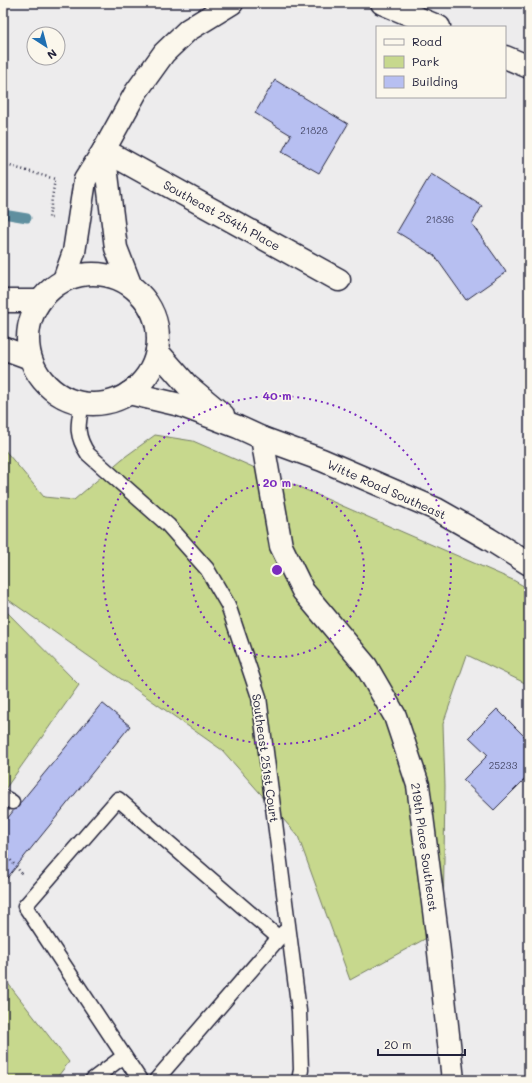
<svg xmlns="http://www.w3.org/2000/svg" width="532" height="1083" font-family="Mali,sans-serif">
<rect width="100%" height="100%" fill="#edeced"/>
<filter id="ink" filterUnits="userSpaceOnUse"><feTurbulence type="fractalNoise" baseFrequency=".025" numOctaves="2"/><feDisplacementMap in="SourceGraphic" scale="8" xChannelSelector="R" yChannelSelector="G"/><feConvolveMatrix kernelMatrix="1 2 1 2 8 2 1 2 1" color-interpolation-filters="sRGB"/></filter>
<g filter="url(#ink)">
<g fill="#c7d88d" stroke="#747d64">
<polygon points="155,435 193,441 513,580 529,589 529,685 467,655 443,724 445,786 443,929 350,980 298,836 222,750 3,596 3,448 44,497 74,500 122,459"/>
<polygon points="3,608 79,685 3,792"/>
<polygon points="3,977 69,1062 55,1080 3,1080"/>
</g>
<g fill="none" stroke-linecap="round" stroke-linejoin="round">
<polyline stroke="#5f8f9f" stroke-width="9" points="3,214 27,218"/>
</g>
<g fill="#b7bff1" stroke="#22223b">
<polygon points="275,80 348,124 319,173 282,152 291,135 255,113"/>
<polygon points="431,174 482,206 472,224 506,272 466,300 434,255 397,232"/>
<polygon points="102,703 130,726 3,883 3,824 14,810 19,806 20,803"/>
<polygon points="497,709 529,741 529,775 494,810 463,780 488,755 469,737"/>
</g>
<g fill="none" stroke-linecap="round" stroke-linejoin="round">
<defs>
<g id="service">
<path d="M82 403C78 425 75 434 88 454L168 525 207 569 228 605 259 697 299 1011 301 1070 299 1080"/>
<polyline points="3,797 12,802"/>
<polyline points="92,1080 124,1056"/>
<polyline points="140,1080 25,906 118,799 279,938"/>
<polyline points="156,1080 284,932"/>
</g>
<g id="minor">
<polyline points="382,3 439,27"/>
<polyline points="505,57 529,67"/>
<polyline points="104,150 339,280"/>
<polyline points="104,150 116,248 130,284"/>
<polyline points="64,280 74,252 85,180 104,150 136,92 164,53 188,30 232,3"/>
<polyline points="262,438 281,546 303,591 366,666 395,716 418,785 437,934 453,1080"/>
</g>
<g id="tertiary">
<circle cx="93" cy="339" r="65"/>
<polyline points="3,301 39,301"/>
<polyline points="3,348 30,358"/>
<polyline points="157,351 187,385 223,415"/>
<polyline points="129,393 180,405 238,427 262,438 322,460 436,509 489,539 529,564"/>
</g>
</defs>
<use href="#service" stroke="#22223b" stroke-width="17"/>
<use href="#minor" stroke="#22223b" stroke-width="25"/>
<use href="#tertiary" stroke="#22223b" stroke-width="25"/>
<g stroke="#22223b" stroke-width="2.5" stroke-dasharray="1 3" stroke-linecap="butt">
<polyline points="3,164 55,179 49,218 52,218"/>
<polyline points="3,851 23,875"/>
</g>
<use href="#service" stroke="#fbf7ec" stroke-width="14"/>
<use href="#minor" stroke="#fbf7ec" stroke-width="22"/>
<use href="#tertiary" stroke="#fbf7ec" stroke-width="22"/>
</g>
</g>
<g fill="none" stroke="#7b2cbf" stroke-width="2" stroke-dasharray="2 4">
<circle cx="277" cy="570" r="87"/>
<circle cx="277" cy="570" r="174"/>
</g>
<g text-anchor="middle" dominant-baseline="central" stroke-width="3.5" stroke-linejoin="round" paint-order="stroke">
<g font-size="10" fill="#474968">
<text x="314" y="130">21828</text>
<text x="440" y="219">21836</text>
<text x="503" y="765">25233</text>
</g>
<g font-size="12" fill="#22223b" stroke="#fbf7ec">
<text transform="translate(222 215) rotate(29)">Southeast 254th Place</text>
<text transform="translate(387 489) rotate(24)">Witte Road Southeast</text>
<text transform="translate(266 758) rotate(82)">Southeast 251st Court</text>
<text transform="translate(425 847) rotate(82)">219th Place Southeast</text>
</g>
</g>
<circle cx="277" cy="570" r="6" fill="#7b2cbf" stroke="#fbf7ec" stroke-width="2"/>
<g font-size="12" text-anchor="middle" font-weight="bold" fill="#7b2cbf" stroke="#fbf7ec" stroke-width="3.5" stroke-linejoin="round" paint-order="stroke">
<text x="277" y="400">40 m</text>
<text x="277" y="487">20 m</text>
</g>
<rect width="532" height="1083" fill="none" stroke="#fbf7ec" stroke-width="16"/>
<rect x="8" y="8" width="516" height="1067" fill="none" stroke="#22223b" stroke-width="1.5" filter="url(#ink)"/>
<rect x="376" y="26" width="130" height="72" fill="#fbf7ec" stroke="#a4a2a5"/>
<rect x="384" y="39" width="20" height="6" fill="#fbf7ec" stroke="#a4a2a5"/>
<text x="412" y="46" font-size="12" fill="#22223b">Road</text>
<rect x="384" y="56" width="20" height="12" fill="#c7d88d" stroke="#a4a2a5"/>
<text x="412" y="66" font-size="12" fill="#22223b">Park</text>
<rect x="384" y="76" width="20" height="12" fill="#b7bff1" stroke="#a4a2a5"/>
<text x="412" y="86" font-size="12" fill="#22223b">Building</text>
<g transform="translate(46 46) rotate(144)"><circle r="19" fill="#fbf7ec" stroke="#a4a2a5"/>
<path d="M0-3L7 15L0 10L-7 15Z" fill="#1f6fb2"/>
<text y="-6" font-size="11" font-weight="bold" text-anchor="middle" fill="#22223b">N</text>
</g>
<path d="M378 1049v6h87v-6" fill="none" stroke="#22223b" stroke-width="2"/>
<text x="384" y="1049" font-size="12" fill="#22223b" stroke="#fbf7ec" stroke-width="3" paint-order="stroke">20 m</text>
</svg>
